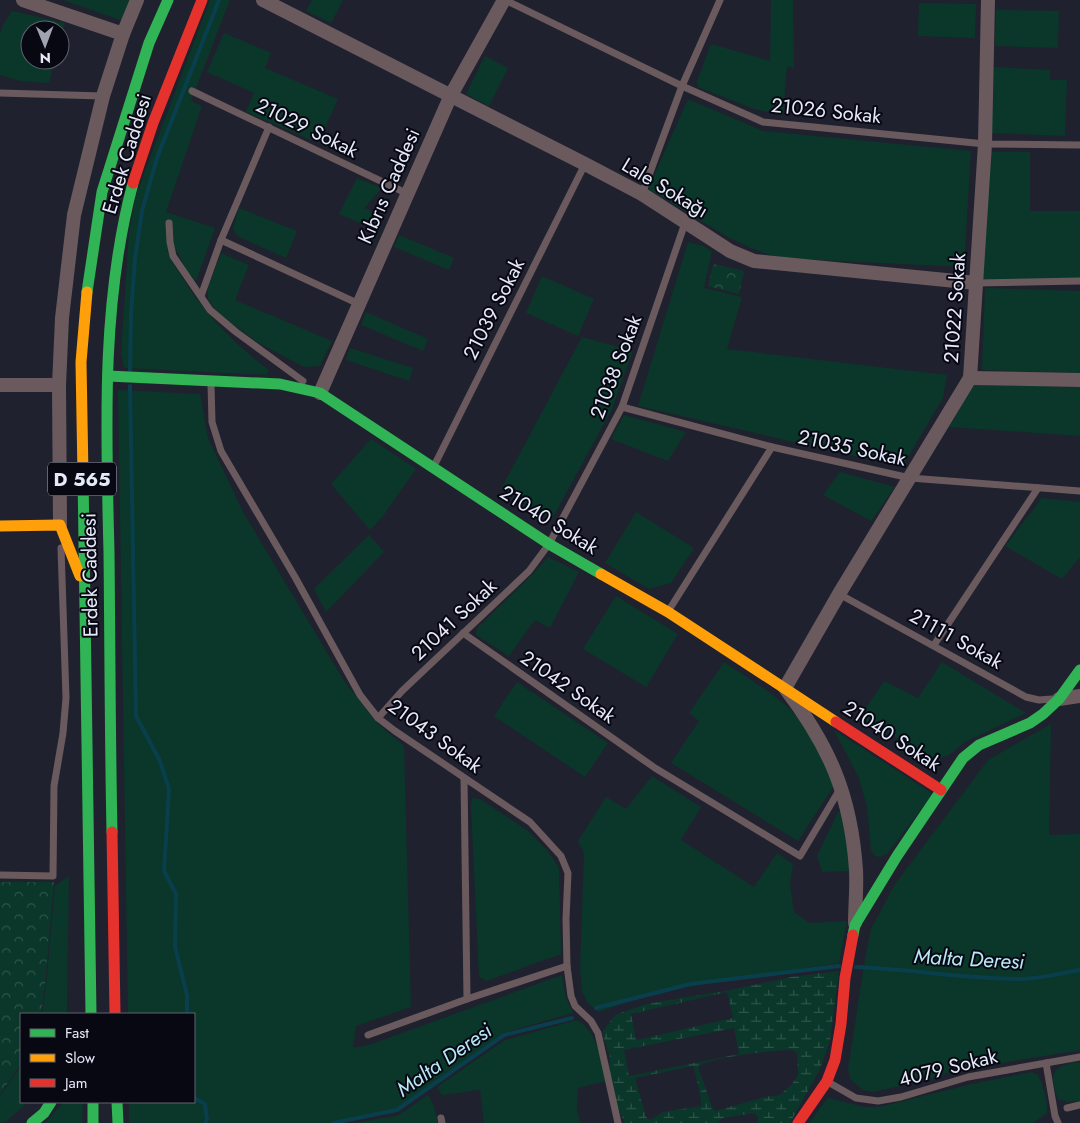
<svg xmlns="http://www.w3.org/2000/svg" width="1080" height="1123" font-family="Jost,sans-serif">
<defs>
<pattern id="wetland-marsh" width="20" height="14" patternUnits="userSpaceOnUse" patternTransform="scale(1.25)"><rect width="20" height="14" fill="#0a3729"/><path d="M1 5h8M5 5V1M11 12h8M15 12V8" fill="none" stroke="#2e5449"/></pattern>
<pattern id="park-crowns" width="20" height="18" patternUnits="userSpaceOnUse" patternTransform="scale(1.25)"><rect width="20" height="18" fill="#0a3729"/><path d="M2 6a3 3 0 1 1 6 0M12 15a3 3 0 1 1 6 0" fill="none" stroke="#2e5449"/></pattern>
</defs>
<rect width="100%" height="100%" fill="#20212e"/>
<g fill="#0a3729">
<polygon points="63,0 130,0 123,21"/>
<path d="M210 0H230L191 101 202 106 166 212 215 228 196 281 186 270 176 249 167 250C169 258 175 266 180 274 202 311 234 344 269 370L267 375 124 368 121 353 129 233 136 195Z"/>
<polygon points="312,0 343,0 331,23 306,11"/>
<polygon points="771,0 793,0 794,68 787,66 783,115 754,109 698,87 697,81 711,44 770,61"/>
<polygon points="919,3 976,4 975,38 918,36"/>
<polygon points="996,10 1059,11 1058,48 995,46"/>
<polygon points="12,11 65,23 60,41 60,30 30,30 30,60 55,60 49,83 20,81 0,75 0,33 3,25"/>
<polygon points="224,33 271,53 265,68 338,99 318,143 246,112 254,93 207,72"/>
<polygon points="485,56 508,68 489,106 466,94"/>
<polygon points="993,67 1050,70 1050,80 1067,80 1065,136 991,133"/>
<polygon points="688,99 763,131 971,151 964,267 779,258 751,248 728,237 648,189"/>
<polygon points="989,152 1030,152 1030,211 1080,211 1080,279 982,279"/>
<polygon points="357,178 382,188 364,208 384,216 379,231 339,214"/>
<polygon points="239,208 297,231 286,258 237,236 233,229"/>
<polygon points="399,235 454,258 449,270 394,247"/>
<polygon points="688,242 703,246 712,251 704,288 742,297 727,349 947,375 943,398 902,467 638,406"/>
<polygon points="221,253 249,265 235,300 332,341 320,366 304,367 257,342 217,312 208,299 208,288"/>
<polygon points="542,276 594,299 578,336 526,313"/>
<polygon points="985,288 1080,291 1080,373 982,370"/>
<polygon points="366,312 428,339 423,351 361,325"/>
<polygon points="582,337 633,351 612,409 552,519 501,489"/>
<polygon points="350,348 413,368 409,381 346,360"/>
<polygon points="974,384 1080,387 1080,436 949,427"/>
<polygon points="118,390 200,394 208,438 243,512 344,681 377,723 404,746 411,1007 356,1026 353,1048 372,1044 562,975 566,998 573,1013 503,1033 396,1110 328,1123 129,1123 129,1102 194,1102 194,1014 128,1014"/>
<polygon points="624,415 686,432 668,461 611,439"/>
<polygon points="371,439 416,469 383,516 370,530 331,484"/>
<polygon points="840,472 895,487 871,521 823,495"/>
<polygon points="1042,498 1080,502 1080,557 1062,579 1005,546"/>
<polygon points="636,512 694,548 671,583 649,589 605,563"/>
<polygon points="369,535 384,552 326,612 314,589"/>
<polygon points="548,557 579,572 550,628 535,620 509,656 476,635 477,628 532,575"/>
<polygon points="616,596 678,634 646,687 583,649"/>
<path d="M724 662C746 677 772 692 792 711 811 732 823 759 835 784L798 841 671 763 699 721 689 713Z"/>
<polygon points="942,662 1026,713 965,742 948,756 934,759 860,717 884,681 918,698"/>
<polygon points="517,682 608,743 585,777 494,716"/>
<polygon points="1051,724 1049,835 1080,834 1080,1050 954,1071 919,1082 873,1092 863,1090 850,1079 848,1069 865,959 871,929 895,884 988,760"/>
<polygon points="834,730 933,794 887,854 880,857 875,856 871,850 867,807 859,778"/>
<path d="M652 776 701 807 681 840 754 887 777 853 793 864 790 885 794 912 809 923 847 921 839 963C759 976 675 983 599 1012L588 1003 582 992 580 969 584 853 578 841 606 797 626 809Z"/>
<polygon points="472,798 480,799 527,830 547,850 559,868 561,954 487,981 479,977 471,806"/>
<polygon points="838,812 844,813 851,871 822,872 817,856"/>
<polygon points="69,876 67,1014 42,1014 46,985 55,886"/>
<path d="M577 1020C598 1032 600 1059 606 1081L578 1088 577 1108 580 1123H484L480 1090 442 1095 437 1087 505 1040Z"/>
<path d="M1077 1062 1080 1063V1101L1067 1102 1058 1099C1050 1076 1050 1066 1077 1062Z"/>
<polygon points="21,1066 21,1102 28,1102 7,1121 0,1123 0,1096"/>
<path d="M1031 1072 1038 1075C1044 1088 1047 1098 1047 1113L1033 1123H809L828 1098 865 1107H879L972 1084Z"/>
<polygon points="428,1095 433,1104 438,1123 356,1123 399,1115"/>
<polygon points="64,1102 83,1102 82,1123 45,1123"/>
</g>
<path fill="url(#wetland-marsh)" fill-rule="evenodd" d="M839 971 830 1040 820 1069 790 1123H758V1118L755 1113 723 1118 719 1121V1123H625L617 1106 609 1067 610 1057 603 1036V1031L615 1015 646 1004 730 990 791 977ZM727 992 733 1018 636 1040 631 1014ZM734 1028 739 1054 629 1076 624 1050ZM792 1050 797 1053 798 1075 792 1084 780 1095 765 1097 715 1111 712 1107 698 1067C709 1057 775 1050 792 1050ZM693 1066C695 1070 702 1103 702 1106L663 1112 650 1120 646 1117 635 1078Z"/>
<g fill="url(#park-crowns)">
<polygon points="713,264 744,271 739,294 708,286"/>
<polygon points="0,882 54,882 45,986 41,1014 21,1014 21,1064 0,1094"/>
</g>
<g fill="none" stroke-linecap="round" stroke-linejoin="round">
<g stroke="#093f4d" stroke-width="4">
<polyline points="130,370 131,314 135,259 142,211 157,158 219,0"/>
<polyline points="130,386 136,716 160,761 169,789 164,871 176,894 175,947 187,995 187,1014"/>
<path d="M856 967C910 969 965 979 1020 979 1039 979 1061 973 1080 970"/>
<polyline points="596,1008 690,984 839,966"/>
<polyline points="194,1098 205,1104 207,1120 205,1123"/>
<polyline points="333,1123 397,1110 504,1035 572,1018"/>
</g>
<g stroke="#6a5a5e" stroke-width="7">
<polyline points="505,0 682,86 763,122 985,144 1080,145"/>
<polyline points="192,91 408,194"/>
<polyline points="0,93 103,96"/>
<polyline points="642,194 682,86 720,0"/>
<polyline points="169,223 170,242 173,256 210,310 236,332 303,381"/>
<polyline points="221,240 359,304"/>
<polyline points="976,283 1080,281"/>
<polyline points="201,296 221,240 269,127"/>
<polyline points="211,384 212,422 221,451 295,577 360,695 378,718 395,731 530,822 561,856 568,873 566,919 567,966 571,996 575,1006 591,1021 598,1033 618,1123"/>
<polyline points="622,407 772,447 910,478 1080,491"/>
<polyline points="434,466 585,164"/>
<polyline points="839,594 1026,697 1039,700 1052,699"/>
<polyline points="669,610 772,447"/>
<polyline points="463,633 655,768 800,856 840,789"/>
<polyline points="934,645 1038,488"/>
<polyline points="378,718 402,691 529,571 549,544 622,407 685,223"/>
<polyline points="464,778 467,999"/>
<polyline points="0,875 53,876 54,786 63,733 66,698 61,548"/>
<polyline points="368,1035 467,999 567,966"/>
<polyline points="1046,1063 1055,1116 1058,1123"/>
<polyline points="828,1082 856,1098 878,1101 901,1097 968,1077 1080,1057"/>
<polyline points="1067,1108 1080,1105"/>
<polyline points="441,1118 442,1123"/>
</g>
<g stroke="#6a5a5e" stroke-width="14">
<polyline points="23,0 123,34"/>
<polyline points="263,0 585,164 642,194 730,251 754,261 976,283"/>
<polyline points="970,378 1080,380"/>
<polyline points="0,385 59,385"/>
<polyline points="320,393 451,95 504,0"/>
<polyline points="60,525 59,385 62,318 74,215 103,96 123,34 137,0"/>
<polyline points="1059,699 1080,696"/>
<path d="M855 923C855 906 857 888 856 870 851 796 830 747 785 688L839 594 970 378 985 144 988 0"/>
</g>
<g stroke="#30b455" stroke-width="11">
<polyline points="87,292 102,192 149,43 168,0"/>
<polyline points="108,376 280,384 320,393 549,544 601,574"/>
<polyline points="83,475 91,1014"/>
<path d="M112 832C110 738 110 645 109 552 106 429 101 302 133 183"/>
<polyline points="853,935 855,925 897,856 963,758 979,745 1030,723 1043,714 1059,699 1080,670"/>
<polyline points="93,1102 93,1123"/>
<polyline points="117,1102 118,1123"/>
<polyline points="32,1123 44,1113 51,1102"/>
</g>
<g stroke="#ff9f0a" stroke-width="11">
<polyline points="83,475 81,362 87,292"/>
<polyline points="0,526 60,525 80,576"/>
<polyline points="601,574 668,612 836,722"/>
</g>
<g stroke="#e5322d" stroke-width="11">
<polyline points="133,183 153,123 202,0"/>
<polyline points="836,722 941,790"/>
<polyline points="112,832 115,1014"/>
<polyline points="798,1123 827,1081 835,1060 841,1024 845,978 853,935"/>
</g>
</g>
<g text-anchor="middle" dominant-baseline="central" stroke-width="4" stroke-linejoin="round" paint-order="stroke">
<rect fill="#070812" stroke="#a3a6b4" stroke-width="1" x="48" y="462.5" width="68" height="33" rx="4"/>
<g font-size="19" font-weight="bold" fill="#e6e9f9">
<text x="82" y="479">D 565</text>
</g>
<g font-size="20" fill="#e6e9f9" stroke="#070812">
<text transform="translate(826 111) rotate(6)">21026 Sokak</text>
<text transform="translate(307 128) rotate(26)">21029 Sokak</text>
<text transform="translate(127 154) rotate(-73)">Erdek Caddesi</text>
<text transform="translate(389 186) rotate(-66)">Kıbrıs Caddesi</text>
<text transform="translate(665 188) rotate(31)">Lale Sokağı</text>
<text transform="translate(955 308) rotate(-86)">21022 Sokak</text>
<text transform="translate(494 309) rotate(-63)">21039 Sokak</text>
<text transform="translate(616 367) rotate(-69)">21038 Sokak</text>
<text transform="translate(852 448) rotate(12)">21035 Sokak</text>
<text transform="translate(549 520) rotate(32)">21040 Sokak</text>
<text transform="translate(90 575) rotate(-91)">Erdek Caddesi</text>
<text transform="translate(454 620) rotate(-43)">21041 Sokak</text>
<text transform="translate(956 639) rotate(29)">21111 Sokak</text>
<text transform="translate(568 687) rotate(35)">21042 Sokak</text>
<text transform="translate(435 736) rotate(36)">21043 Sokak</text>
<text transform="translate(892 736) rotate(33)">21040 Sokak</text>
<text transform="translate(948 1068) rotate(-14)">4079 Sokak</text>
</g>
<g font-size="21" font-style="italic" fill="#b8e7f5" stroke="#070812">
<text transform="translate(969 959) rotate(3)">Malta Deresi</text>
<text transform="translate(444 1060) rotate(-35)">Malta Deresi</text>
</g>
</g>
<rect x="20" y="1013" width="175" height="90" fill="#070812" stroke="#60626e"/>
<rect x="30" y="1029" width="25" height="8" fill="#30b455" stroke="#60626e"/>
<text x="65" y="1038" font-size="15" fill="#e6e9f9">Fast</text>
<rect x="30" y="1054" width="25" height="8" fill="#ff9f0a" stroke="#60626e"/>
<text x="65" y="1063" font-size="15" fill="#e6e9f9">Slow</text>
<rect x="30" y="1079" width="25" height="8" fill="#e5322d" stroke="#60626e"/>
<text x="65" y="1088" font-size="15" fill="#e6e9f9">Jam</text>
<g transform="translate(45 45) rotate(179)"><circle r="24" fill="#070812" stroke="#60626e"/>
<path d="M0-4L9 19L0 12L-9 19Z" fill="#a1a3b2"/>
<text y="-8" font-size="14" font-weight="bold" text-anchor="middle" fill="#e6e9f9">N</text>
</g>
</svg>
